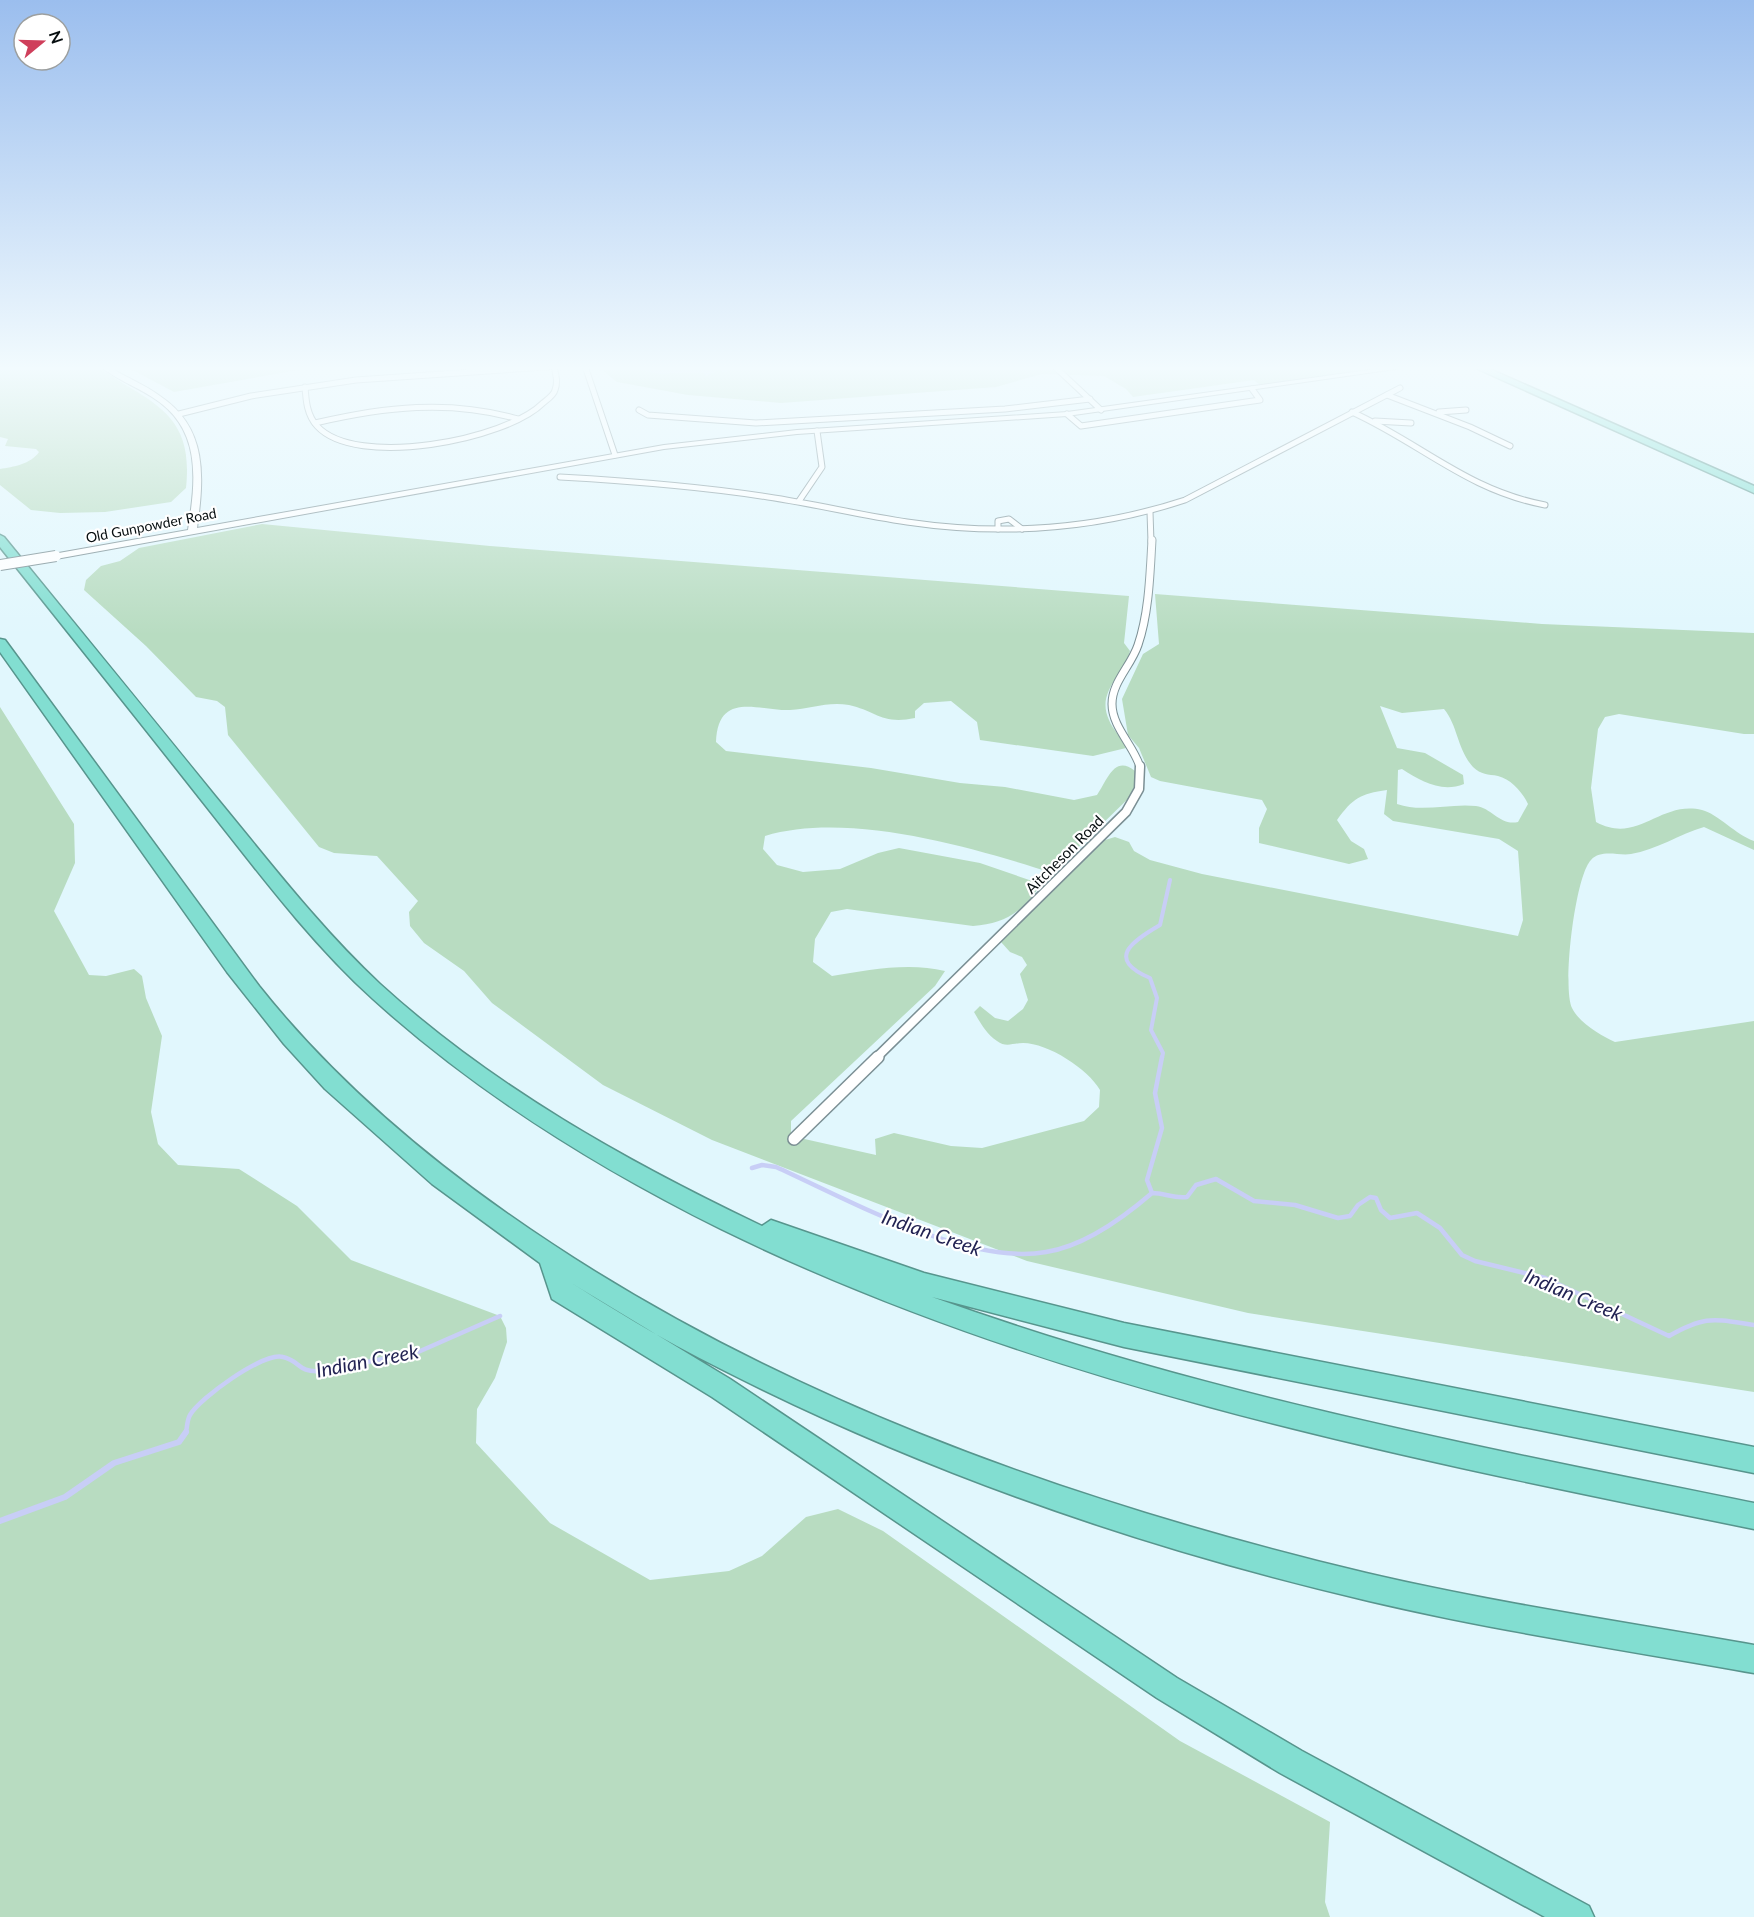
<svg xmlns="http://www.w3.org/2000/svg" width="1754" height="1917" font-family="Lato,sans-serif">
<rect width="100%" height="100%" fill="#e1f7fd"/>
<g fill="#b8dcc1" fill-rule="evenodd">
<path d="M0 366C30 366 62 362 92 366 102 368 114 378 124 384 171 411 192 430 186 488L171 502 105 512 60 513 31 510 0 485V469C13 467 31 464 39 452L36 449 5 446 8 439 0 437Z"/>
<polygon points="125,366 321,366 174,392"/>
<polygon points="597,366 1395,366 1395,367 1260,385 1254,380 1133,397 1126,389 1104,376 1042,374 996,387 781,403 688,395 617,382"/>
<path d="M262 524 490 546 1129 596 1124 643 1130 651C1123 676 1096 692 1109 720 1113 730 1122 738 1126 748L1093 756 980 740 977 722 951 701 924 703 915 711V718C882 725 876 711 849 705 828 701 810 709 790 710 759 711 718 690 716 742L726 751 871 768 960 783 1005 787 1074 800 1097 795C1107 781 1114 754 1135 771L1137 790 1052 873C971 847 848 811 765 836L763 849 777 865 803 872 840 869 878 853 899 848 980 863 1041 884C1024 911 1005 924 973 926L847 909 831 912 815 939 813 962 832 976C867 970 909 962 945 971L935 986 791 1121V1136L876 1155 875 1139 894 1133 951 1146 982 1148 1084 1121 1099 1107 1100 1090C1088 1069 1048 1043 1023 1043 1013 1043 1006 1048 997 1041 986 1034 980 1022 974 1012L980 1006 995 1018 1008 1021 1023 1009 1028 1000 1020 974 1027 965 1022 957 1010 952 1001 942 1105 840 1115 837 1129 842 1134 851 1150 860 1202 874 1518 936 1523 920 1518 851 1499 839 1393 821 1384 814 1387 790C1360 794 1353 798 1337 820L1351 841 1364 849 1368 859 1349 864 1259 843V828L1267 809 1262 800 1160 781 1151 777 1139 748 1128 735 1122 699 1143 654 1159 644 1155 594 1542 624 1754 633V734H1744L1619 714 1605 717 1598 729 1591 788 1596 822C1638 845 1660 800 1702 810 1718 814 1736 835 1754 841V850L1704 827C1680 834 1656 850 1631 854 1618 856 1601 849 1591 860 1575 876 1562 987 1572 1008 1579 1023 1602 1036 1615 1042L1754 1021V1392L1248 1313 1027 1261 712 1140 603 1085 492 1003 464 971 424 943 410 926 409 912 418 901 377 856 334 853 319 847 228 735 225 707 217 701 196 697 146 646 84 590 86 580 101 566 120 561 139 548ZM1380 706 1402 713 1444 709C1458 726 1457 749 1473 767 1481 775 1488 774 1498 776 1511 779 1523 793 1528 804L1518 822C1500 826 1492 808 1476 806 1450 803 1422 813 1397 804L1398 770 1402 769C1421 781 1441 793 1464 784L1463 775 1425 753 1397 748Z"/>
<polygon points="0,707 74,824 75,863 54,911 89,975 106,976 134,969 142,976 146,998 162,1036 151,1112 158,1144 178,1165 239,1169 297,1206 351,1260 500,1316 506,1328 507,1342 495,1378 477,1409 476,1443 550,1523 650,1580 729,1571 762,1556 806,1517 838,1509 883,1531 1180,1741 1330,1822 1325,1902 1330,1917 0,1917"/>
</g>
<polygon fill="#c8cef6" points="622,366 729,366 732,367 726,372 706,368 715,372 706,376 703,372 660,374"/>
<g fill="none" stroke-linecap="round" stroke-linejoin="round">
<path stroke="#c8cef6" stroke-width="4" d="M1162 1058 1163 1053 1151 1030 1157 998 1150 978C1106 959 1131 942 1160 925L1170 880"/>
<g stroke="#c8cef6" stroke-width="4.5">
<path d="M752 1168 762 1165 776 1167C849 1200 966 1266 1046 1252 1085 1246 1123 1218 1152 1193 1165 1193 1174 1199 1187 1197L1196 1185 1216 1179 1254 1201 1295 1205 1338 1218 1350 1216 1358 1205 1370 1197 1376 1198 1381 1210 1390 1218 1417 1213 1440 1228 1462 1255 1475 1261 1545 1278 1669 1336C1706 1315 1713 1319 1754 1325"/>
<polyline points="1152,1193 1147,1180 1162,1128 1155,1093 1162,1057"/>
<path d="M186 1433C187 1428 187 1420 190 1415 200 1398 263 1352 283 1357 301 1361 297 1373 321 1371L418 1352 500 1316"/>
</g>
<polyline stroke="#c8cef6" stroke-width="6" points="0,1521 65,1497 114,1463 179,1442 186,1432"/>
<defs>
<g id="street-far3">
<polyline points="585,366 615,455"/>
<polyline points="1054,366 1101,410"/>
<path d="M305 387C306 401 307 415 317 426 356 469 506 440 543 403 548 399 554 395 555 390 558 382 556 375 554 367"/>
<polyline points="1387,395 1470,427 1510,446"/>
<polyline points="639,410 648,415 756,423 1005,409 1090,399"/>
<path d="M1352 412C1422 444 1467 490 1545 505"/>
<polyline points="1439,412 1466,410"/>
<polyline points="179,414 251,396 356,380 559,366"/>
<polyline points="1067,414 1081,426 1260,400 1252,389"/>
<polyline points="1375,421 1411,423"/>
<path d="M315 423C384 407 449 399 518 419"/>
<path d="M560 477C630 481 699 486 768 497 815 504 860 515 907 522 1002 536 1094 530 1185 500L1400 388"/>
<polyline points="799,501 822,467 817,431"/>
<polyline points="1150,512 1151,542"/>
<polyline points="998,529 998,521 1009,519 1022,529"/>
</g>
<path id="street-far2" d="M1140 767C1134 746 1112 727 1112 704 1112 682 1131 666 1138 645 1149 613 1150 574 1152 540"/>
<polyline id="street-far1" points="876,1058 1126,812 1139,789 1140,766"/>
<polyline id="street" points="794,1139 878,1057"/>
<path id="secondary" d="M100 366H108C125 377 144 384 160 396 208 428 204 477 197 528L664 445 797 430 1067 412 1397 366H1416L1067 416 797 434 664 449 56 559 52 556 53 554 188 530C196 479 202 428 152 397 135 386 115 379 100 366Z"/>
<g id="highway">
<polygon points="1471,366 1483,366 1754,486 1754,493"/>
<path d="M0 535 4 537C74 623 145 709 215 796 268 860 319 927 380 984 493 1087 626 1161 762 1226L771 1220 924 1273 1124 1323 1754 1447V1473L1124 1347 932 1297C1198 1393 1477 1447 1754 1503V1529C1402 1457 1046 1388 721 1229 596 1167 477 1093 373 999 308 940 256 869 202 801 135 716 67 631 0 547Z"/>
<path d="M0 639 5 640 259 986C329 1074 413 1147 505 1212 761 1393 1062 1500 1366 1573 1494 1603 1625 1622 1754 1645V1673C1626 1650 1496 1631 1369 1601 1129 1545 894 1462 677 1346 640 1326 604 1303 568 1281L730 1379 1177 1678 1302 1751 1589 1906 1594 1917H1545L1280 1773 1157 1698 712 1397 552 1299 540 1263 432 1184 325 1089 284 1044 227 972 0 652Z"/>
</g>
</defs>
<use href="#street-far3" stroke="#7b8f94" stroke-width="7"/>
<use href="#street-far2" stroke="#7b8f94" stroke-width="9"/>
<use href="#street-far1" stroke="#7b8f94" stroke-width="11"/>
<use href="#street" stroke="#7b8f94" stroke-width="14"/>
<use href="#secondary" stroke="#7b8f94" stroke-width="2"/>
<use href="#highway" stroke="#57958d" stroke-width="3"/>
<use href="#street-far3" stroke="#fff" stroke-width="5"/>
<use href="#street-far2" stroke="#fff" stroke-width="7"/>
<use href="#street-far1" stroke="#fff" stroke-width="8"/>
<use href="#street" stroke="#fff" stroke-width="11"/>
<use href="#secondary" fill="#fff" fill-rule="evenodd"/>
<use href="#highway" fill="#82ded1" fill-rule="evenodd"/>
<defs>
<polyline id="secondary-bridge" points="0,565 56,556"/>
</defs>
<use href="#secondary-bridge" stroke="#7b8f94" stroke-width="12" stroke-linecap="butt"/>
<use href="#secondary-bridge" stroke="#fff" stroke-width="10"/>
</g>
<linearGradient id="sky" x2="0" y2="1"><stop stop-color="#9bbeee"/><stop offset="0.58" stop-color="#f2fbfe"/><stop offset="1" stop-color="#f2fbfe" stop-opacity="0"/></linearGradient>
<rect width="1754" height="635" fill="url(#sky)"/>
<g text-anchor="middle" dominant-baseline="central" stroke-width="4.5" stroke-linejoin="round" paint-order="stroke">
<g font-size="14" fill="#070e10" stroke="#fff">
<text transform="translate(151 525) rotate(-11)">Old Gunpowder Road</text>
</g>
<g font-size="15" fill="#070e10" stroke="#fff">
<text transform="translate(1064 854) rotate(-45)">Aitcheson Road</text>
</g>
<g font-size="20" font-style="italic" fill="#222353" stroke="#fff">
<text transform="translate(932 1232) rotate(19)">Indian Creek</text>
<text transform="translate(1574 1294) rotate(23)">Indian Creek</text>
<text transform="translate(367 1360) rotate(-11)">Indian Creek</text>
</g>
</g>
<g transform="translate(42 42) rotate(71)"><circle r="28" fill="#ffffff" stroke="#9c9f9f" stroke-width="1.5"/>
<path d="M0-4.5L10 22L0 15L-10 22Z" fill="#cf3f5b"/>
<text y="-9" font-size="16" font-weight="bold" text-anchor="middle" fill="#070e10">N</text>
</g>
</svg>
